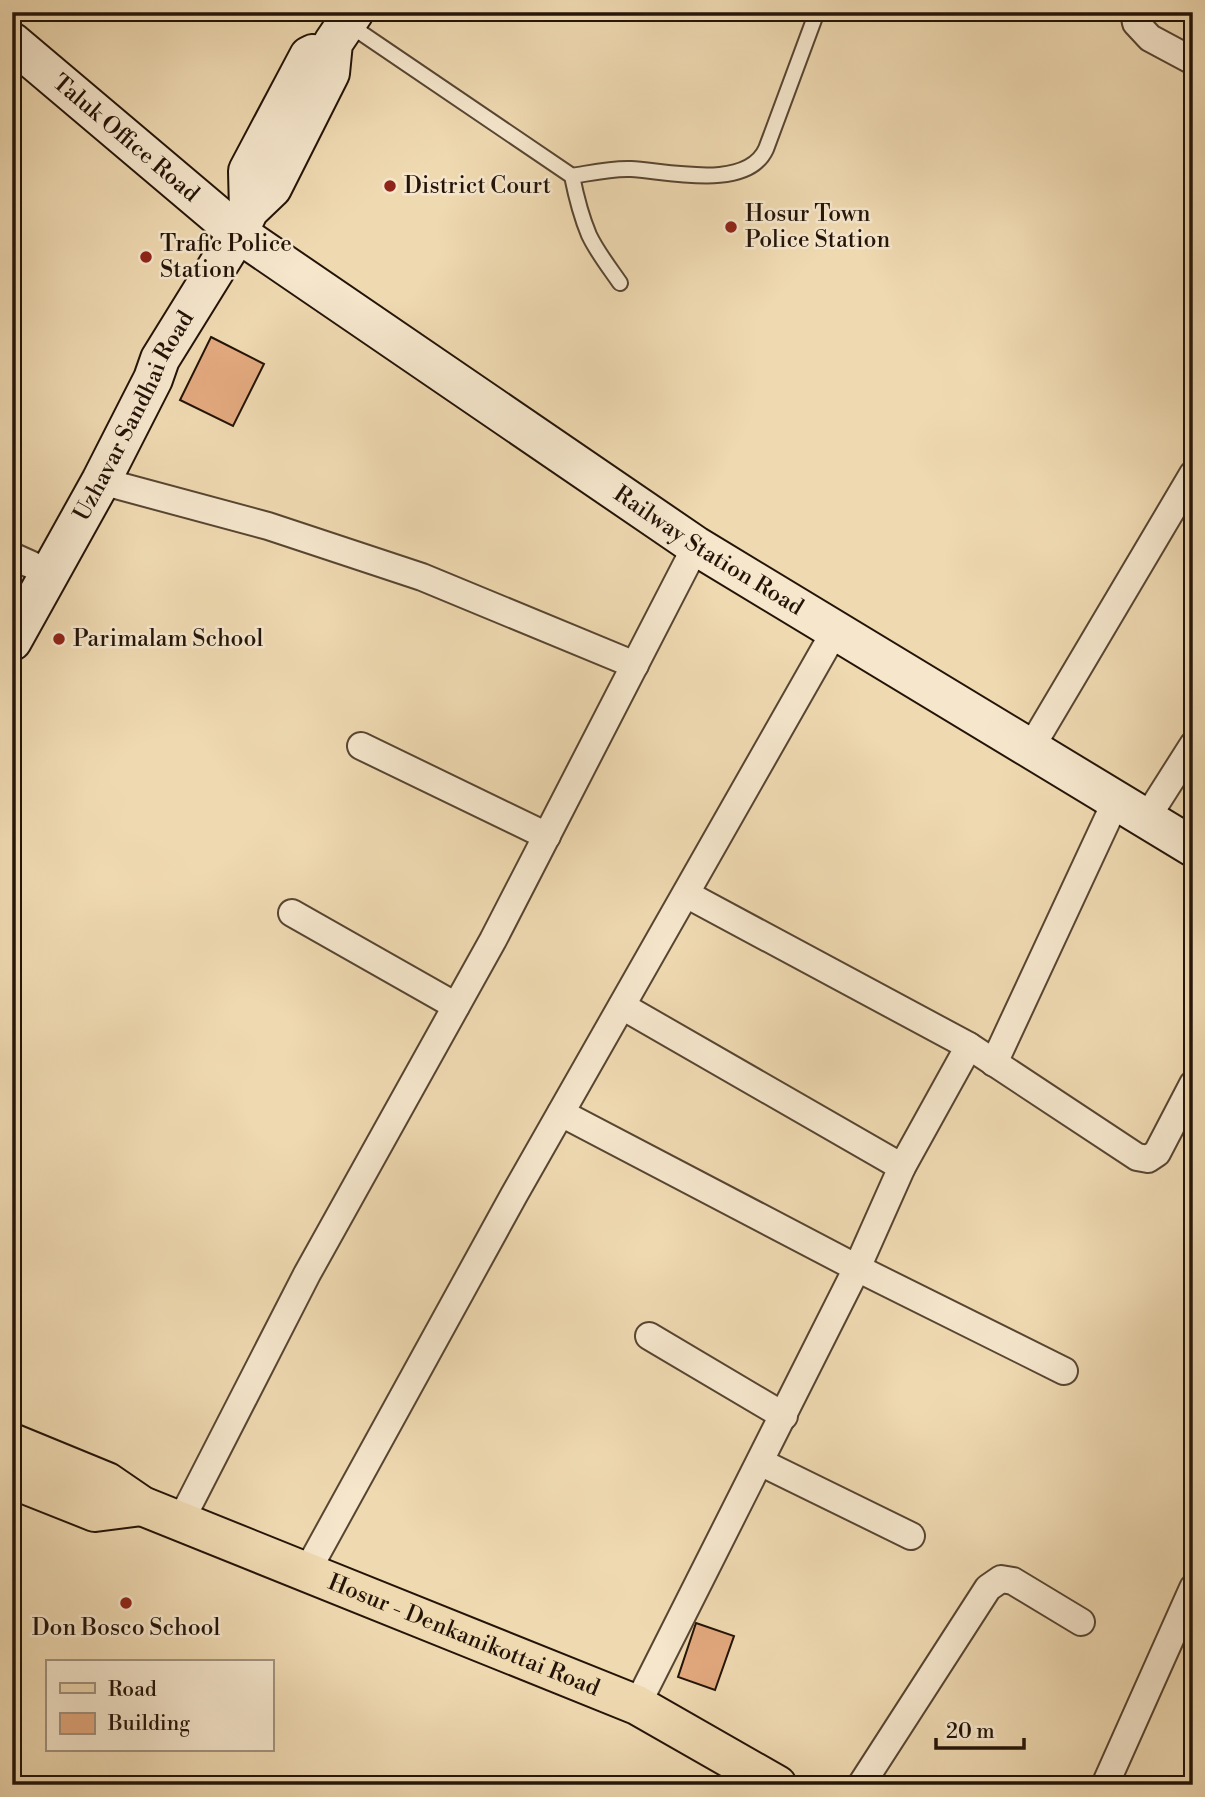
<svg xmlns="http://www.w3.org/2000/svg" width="1205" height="1797" font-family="'Libre Bodoni',serif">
<rect width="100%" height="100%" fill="#efd9b1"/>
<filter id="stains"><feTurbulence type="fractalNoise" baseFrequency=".00286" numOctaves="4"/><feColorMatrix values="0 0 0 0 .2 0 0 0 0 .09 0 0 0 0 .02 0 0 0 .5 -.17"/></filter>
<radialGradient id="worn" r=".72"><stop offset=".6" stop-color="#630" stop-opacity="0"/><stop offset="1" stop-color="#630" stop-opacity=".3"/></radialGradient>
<g fill="#e3a97f" stroke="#241408" stroke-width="2">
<polygon points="211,337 264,364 233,426 180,400"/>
<polygon points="696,1623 734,1636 715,1690 678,1677"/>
</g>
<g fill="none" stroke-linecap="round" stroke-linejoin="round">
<defs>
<g id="service">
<path d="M348 24 572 176C576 196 581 216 589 235 597 252 609 267 620 283"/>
<path d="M572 176C591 173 612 168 631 169 667 171 747 191 766 149L815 17"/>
</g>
<g id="minor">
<polyline points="1134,12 1136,23 1150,38 1193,61"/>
<polyline points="101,481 268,526 422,577 635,665"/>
<polyline points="12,556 32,565"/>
<polyline points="361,746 547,836"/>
<polyline points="1030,749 1193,474"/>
<polyline points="1146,819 1193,745"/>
<polyline points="292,913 456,1006"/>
<polyline points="622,1006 902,1167"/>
<polyline points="969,1046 1137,1157 1148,1159 1157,1153 1193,1084"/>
<polyline points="994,1063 1116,801"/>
<polyline points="561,1113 857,1268 1064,1371"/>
<polyline points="649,1336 784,1416"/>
<polyline points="760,1462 911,1536"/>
<polyline points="180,1522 307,1274 493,940 696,546"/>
<polyline points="306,1573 514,1195 835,631"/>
<polyline points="637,1705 857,1268 902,1167 969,1046 686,894"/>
<polyline points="861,1785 988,1588 1001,1579 1013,1581 1081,1622"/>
<polyline points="1105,1785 1193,1588"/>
</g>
<g id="secondary">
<path id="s1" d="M12 42 238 233 696 546 1193 847"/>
<polyline points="249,210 248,171 309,56 313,54"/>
<path id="s2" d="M12 641 101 481 153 379 160 359 238 233 249 210 272 188 330 73 333 43 354 12"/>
</g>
<g id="primary">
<path id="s3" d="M12 1443 107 1482 142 1506 637 1705 777 1785"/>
<polyline points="12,1479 95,1512 142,1506"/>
</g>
</defs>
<use href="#service" stroke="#574532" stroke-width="18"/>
<use href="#minor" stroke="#574532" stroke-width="30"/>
<use href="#secondary" stroke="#241408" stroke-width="42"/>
<use href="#primary" stroke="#241408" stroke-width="42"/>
<use href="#service" stroke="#f5e6cc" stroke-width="14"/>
<use href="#minor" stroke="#f5e6cc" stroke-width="26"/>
<use href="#secondary" stroke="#f5e6cc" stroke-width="38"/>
<use href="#primary" stroke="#efd9b1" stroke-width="38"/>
</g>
<g fill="#8f2418" stroke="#f5e6cc" stroke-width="2.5">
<circle cx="390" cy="186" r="7"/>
<circle cx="731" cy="227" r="7"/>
<circle cx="146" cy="257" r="7"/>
<circle cx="59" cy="639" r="7"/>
<circle cx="126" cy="1603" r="7"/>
</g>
<g text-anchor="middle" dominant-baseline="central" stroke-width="5" stroke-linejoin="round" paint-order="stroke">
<g font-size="23" fill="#241408" stroke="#f5e6cc">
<text stroke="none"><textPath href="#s1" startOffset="149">Taluk Office Road</textPath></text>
<text stroke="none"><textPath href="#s2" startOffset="256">Uzhavar Sandhai Road</textPath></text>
<text stroke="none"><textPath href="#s1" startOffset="864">Railway Station Road</textPath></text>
<text stroke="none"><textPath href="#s3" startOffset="492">Hosur - Denkanikottai Road</textPath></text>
</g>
<g font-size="23" fill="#241408" stroke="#f5e6cc" text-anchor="start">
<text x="404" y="186">District Court</text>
<text x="745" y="214">Hosur Town<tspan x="745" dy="26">Police Station</tspan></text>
<text x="160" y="244">Trafic Police<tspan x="160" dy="26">Station</tspan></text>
<text x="73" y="639">Parimalam School</text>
<text x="126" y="1628" text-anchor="middle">Don Bosco School</text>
</g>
</g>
<rect width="1205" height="1797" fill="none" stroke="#efd9b1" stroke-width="42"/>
<rect x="14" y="14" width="1177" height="1769" fill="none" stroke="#241408" stroke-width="3.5"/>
<rect x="21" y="21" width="1163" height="1755" fill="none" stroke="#241408" stroke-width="2"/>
<rect x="46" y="1660" width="228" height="91" fill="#f5e6cc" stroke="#a1927e" stroke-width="2"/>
<rect x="60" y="1683" width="35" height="10" fill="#efd9b1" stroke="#a1927e" stroke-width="2"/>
<text x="108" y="1696" font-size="21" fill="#241408">Road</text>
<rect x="60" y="1713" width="35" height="21" fill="#e3a97f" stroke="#a1927e" stroke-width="2"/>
<text x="108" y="1730" font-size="21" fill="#241408">Building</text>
<path d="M936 1738v10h88v-10" fill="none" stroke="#241408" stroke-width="3.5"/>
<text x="946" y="1738" font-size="21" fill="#241408" stroke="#f5e6cc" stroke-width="5" paint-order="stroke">20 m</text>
<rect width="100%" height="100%" filter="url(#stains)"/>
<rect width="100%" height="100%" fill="url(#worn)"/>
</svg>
